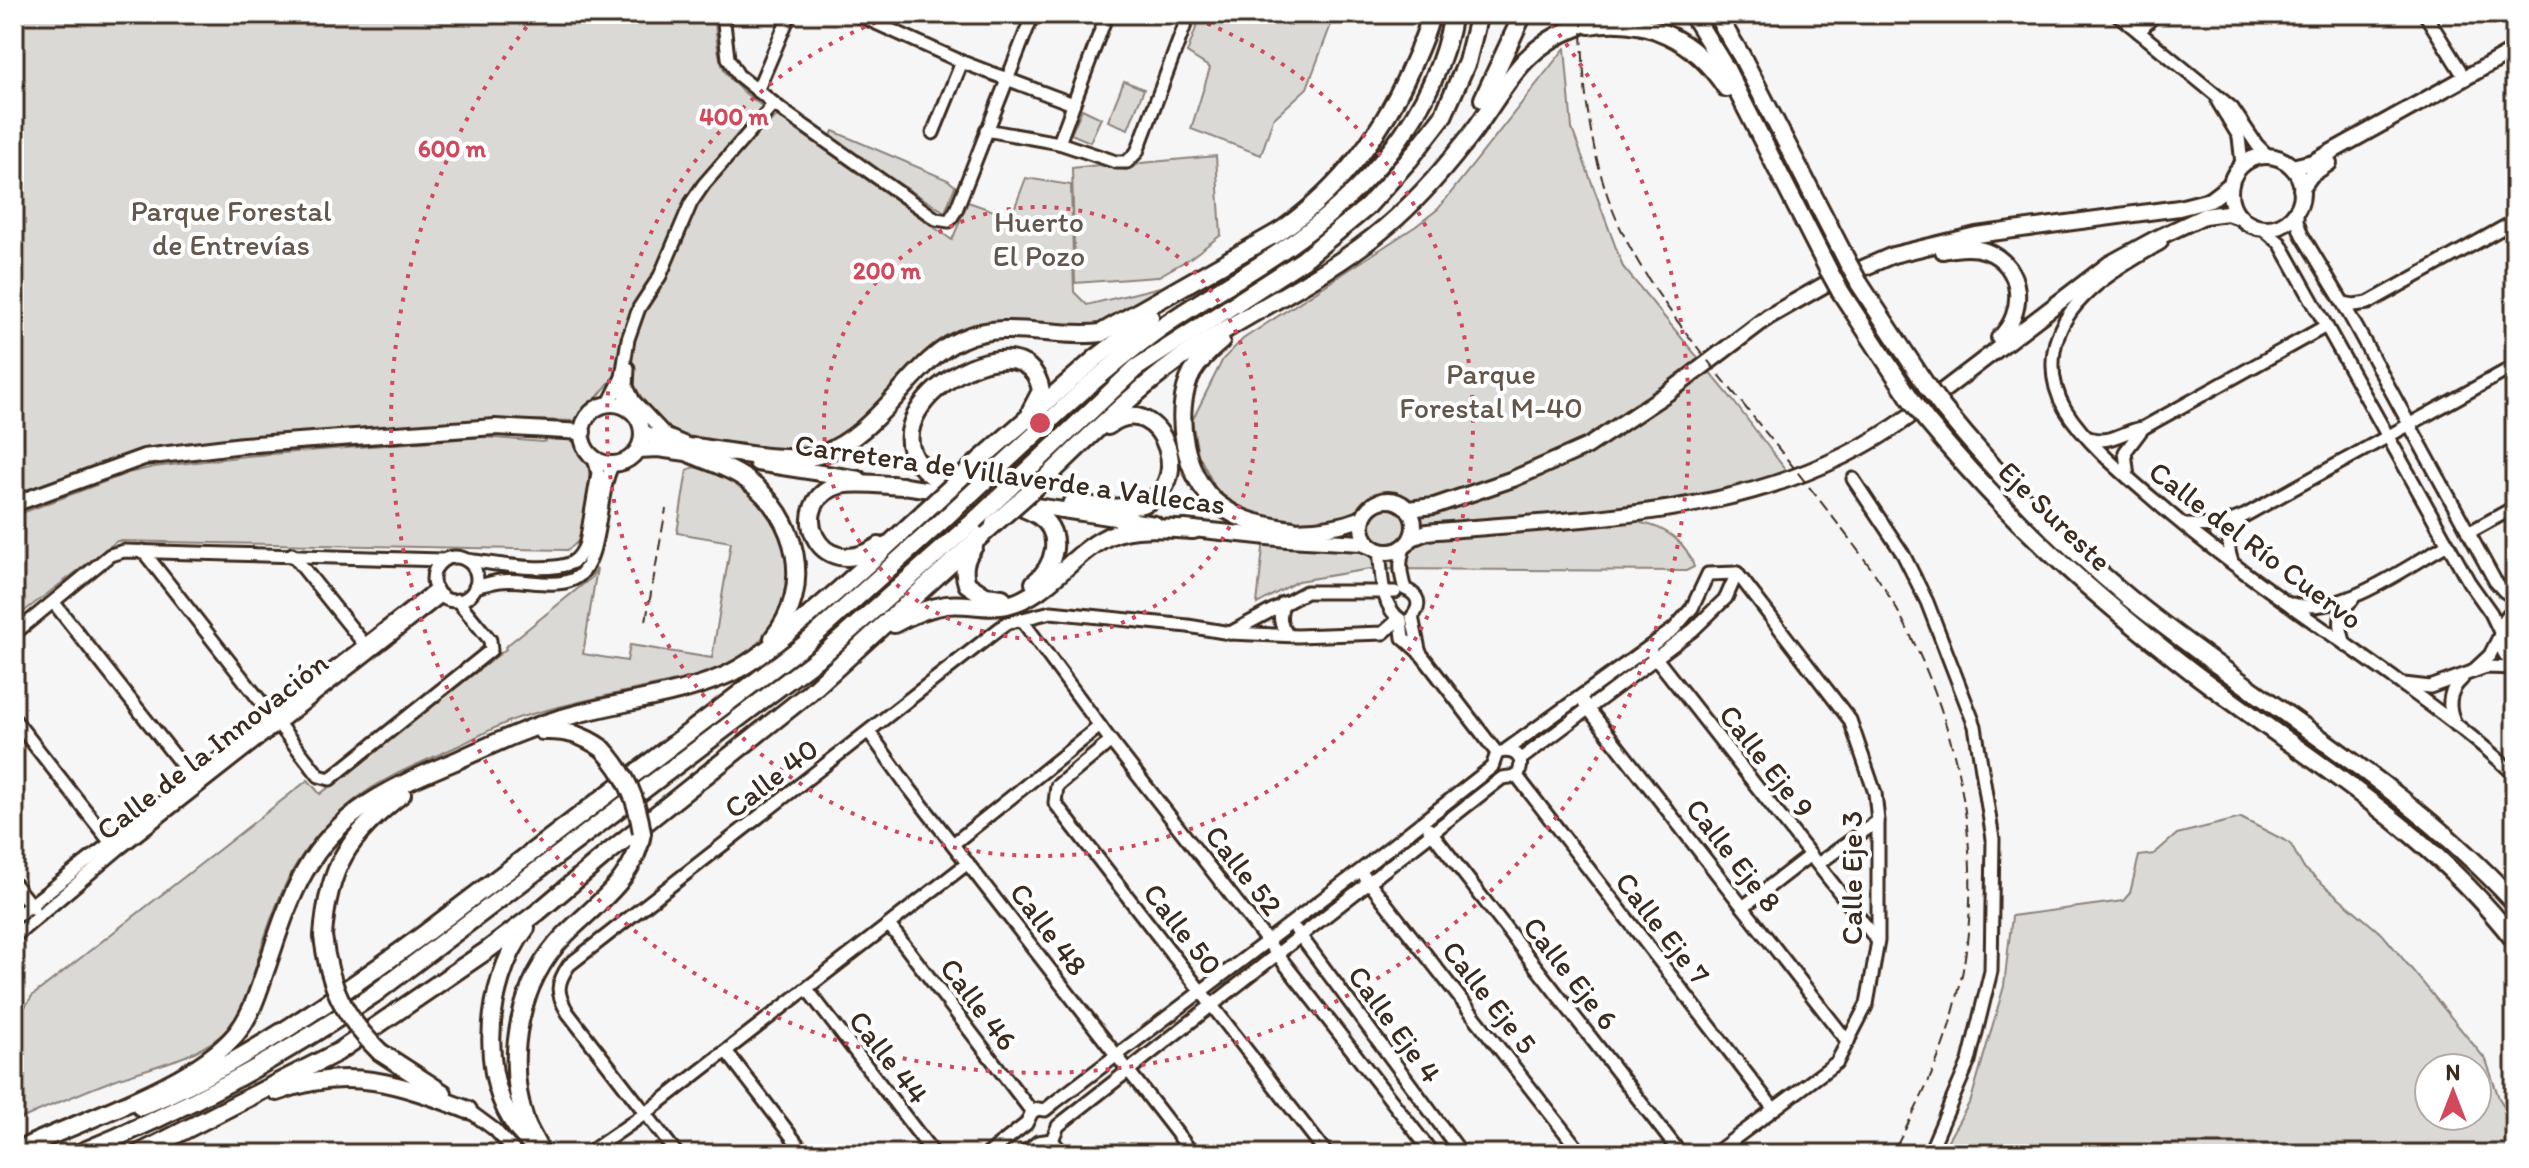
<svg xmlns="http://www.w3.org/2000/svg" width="2529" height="1168" font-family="Itim,sans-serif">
<rect width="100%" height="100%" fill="#f7f6f6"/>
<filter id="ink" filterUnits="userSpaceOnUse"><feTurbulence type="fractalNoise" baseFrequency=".0125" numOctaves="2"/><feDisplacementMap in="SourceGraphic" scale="16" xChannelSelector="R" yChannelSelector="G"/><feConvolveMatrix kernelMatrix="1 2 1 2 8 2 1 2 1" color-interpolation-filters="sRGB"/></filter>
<g filter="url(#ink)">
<g fill="#dbd9d6" stroke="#8b827a" stroke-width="2" fill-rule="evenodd">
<path d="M14 14H714C720 71 718 74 765 108L716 159 685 200 657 267 629 313 617 373 578 421C492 418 407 425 322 432 264 437 203 439 146 450 100 459 57 481 14 498Z"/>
<polygon points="1201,14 1335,14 1307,88 1273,119 1261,155 1191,129 1210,68 1187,53"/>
<path d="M1565 48 1572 129 1623 267 1728 394 1788 473 1715 494 1638 508 1641 523C1665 527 1687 542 1694 567L1686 571 1370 569 1298 581 1257 604 1266 520 1231 505 1218 493 1198 454 1192 421 1223 359 1243 339 1416 226 1438 209Z"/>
<polygon points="1124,81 1144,89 1128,129 1108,121"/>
<polygon points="1082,109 1101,118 1090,142 1071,134"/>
<path d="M777 116 952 240 968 202 1011 217 1026 178 1071 185 1074 292 1087 305 1160 287 1161 293 1116 320 1092 328 981 326 832 443C787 454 738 451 693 437 686 435 676 434 670 430 665 428 661 421 657 417 638 395 628 383 632 352 637 315 658 295 672 263 679 248 681 232 689 217 708 181 745 141 777 116Z"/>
<polygon points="833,131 948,180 955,186 945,212 829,140"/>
<polygon points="1216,156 1221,235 1189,259 1157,277 1075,283 1072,168 1099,165 1126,170 1141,163"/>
<path d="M546 436C561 436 578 440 586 454 593 467 586 531 577 542 574 546 570 548 567 550L117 541 14 619V516L128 473 154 467 246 456 483 437 542 442 546 441Z"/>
<path d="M694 467C732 476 772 501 783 541 794 586 779 631 740 658 714 675 678 680 648 687 604 696 561 705 518 718 498 725 477 737 458 746 424 762 385 776 356 799 298 844 280 888 259 955 252 979 247 1009 229 1028 201 1058 152 1066 114 1080 80 1093 47 1107 14 1122V1024L32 996 308 780 320 794 506 649 505 647 591 578 597 568 583 654 627 661 630 645 712 658 731 542 677 533 687 470Z"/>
<path d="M2241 818 2290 843 2303 867 2384 936 2428 989 2486 1060 2499 1098 2515 1124V1154H1940L1971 1100 2004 986 2012 916 2123 901 2130 893 2139 856 2154 854 2177 834ZM2429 1068H2477V1116H2429Z"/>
</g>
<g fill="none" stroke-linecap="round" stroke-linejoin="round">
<defs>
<g id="minor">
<polyline points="723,14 728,58 738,75 786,113 936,219 949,221 956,210 1033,14"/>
<polyline points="856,14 962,62 1073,104"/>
<polyline points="2117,14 2232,108 2257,145 2267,155"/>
<polyline points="2425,14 2460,70"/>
<polyline points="2139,32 2155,14"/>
<polyline points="757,91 790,14"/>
<polyline points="2218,102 2239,137 2242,164"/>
<polyline points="986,130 1059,143 1116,162 1127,162 1137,152 1189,14"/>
<polyline points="933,133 962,62"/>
<polyline points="1059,143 1107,14"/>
<polyline points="2297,209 2297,222 2302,235 2343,303 2495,581 2504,591 2515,598"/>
<polyline points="2262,228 2280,243 2469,582 2491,613 2500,632"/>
<path d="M2161 243C2119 268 2062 298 2054 351 2051 371 2055 392 2065 409 2085 442 2125 475 2154 500 2228 565 2312 620 2392 677 2434 708 2478 739 2515 775"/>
<polyline points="2343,303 2354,305 2368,303 2515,221"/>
<polyline points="628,368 627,387 634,401 666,435 694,447"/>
<polyline points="622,386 627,408"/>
<polyline points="608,405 622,377 628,339 639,308 660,276 691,203 704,184 774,104"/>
<path d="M2089 438C2111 445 2122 431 2143 428L2326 326"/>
<polyline points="2128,477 2125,452 2143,428"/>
<polyline points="1853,479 1903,554 1927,602 1975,726 1993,839 1991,971 1969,1061 1929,1154"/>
<polyline points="2185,525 2218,526 2244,516 2515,366"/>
<polyline points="2468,533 2515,507"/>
<path d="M1404 547C1399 563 1400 573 1405 589 1419 595 1422 605 1412 617L1420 654"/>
<path d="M1379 550C1382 573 1380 606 1401 620L1403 638 1421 654 1497 753"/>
<polyline points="143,551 319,776 330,779 491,650 490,640 457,600"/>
<polyline points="292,554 369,650"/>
<circle cx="455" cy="579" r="22"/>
<path d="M466 560C493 563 546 574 571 563 578 560 584 550 586 543L598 473 594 458"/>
<path d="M2232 562C2226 545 2227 532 2240 519"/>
<path d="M475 587C483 585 492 582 500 581 523 578 552 589 574 579 603 566 597 491 613 464"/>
<polyline points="54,603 197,784"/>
<path d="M1283 603C1279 617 1279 624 1288 635"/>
<path d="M2292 604C2342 617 2405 567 2448 544"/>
<path d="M2515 609C2495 622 2495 652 2515 665"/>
<polyline points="1021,619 1111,741 1433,1154"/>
<polyline points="1230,633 1306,592 1395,592"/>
<polyline points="14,634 110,555 124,551 443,560"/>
<path d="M2345 644C2339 627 2337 612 2352 600"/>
<polyline points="1648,648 1877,940"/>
<polyline points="2475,669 2490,655 2500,635"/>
<polyline points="2404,684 2430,687 2486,667 2515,668"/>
<polyline points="1580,698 1848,1042"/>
<polyline points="14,719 115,848"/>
<path d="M2456 725C2447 708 2447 692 2462 679"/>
<polyline points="869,732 909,788 1193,1154"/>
<polyline points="1111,741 1057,786 1055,803 1327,1154"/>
<polyline points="1506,750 1674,629 1692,608 1708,574 1737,573 1850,720 1875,793 1878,821 1878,941 1867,1004 1837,1062 1714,1154"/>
<polyline points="1521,759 1693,630 1726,598 1737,573"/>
<polyline points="1517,776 1773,1108"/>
<polyline points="1429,829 1681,1154"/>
<polyline points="953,844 1100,726"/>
<polyline points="1818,864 1878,821"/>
<polyline points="1365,877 1582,1154"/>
<polyline points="14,884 33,908"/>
<polyline points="1743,907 1810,855"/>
<polyline points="14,918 436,589"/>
<polyline points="889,925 1032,1112"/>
<polyline points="1296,930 1462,1154"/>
<polyline points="14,937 117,850 441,596"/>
<polyline points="807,989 934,1154"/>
<polyline points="726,1051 805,1154"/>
<polyline points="468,1110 495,1130 517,1154"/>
<polyline points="1052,1140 1063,1154"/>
<polyline points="587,1154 646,1113 968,863"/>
<path d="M677 1154 568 1013C556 993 556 984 569 965L999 629 1007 623 1051 612 1188 626 1230 633 1297 636 1383 633 1399 619"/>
<polyline points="988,1154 1026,1124 1032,1112 1038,1109 1045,1110 1055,1102 1361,870 1492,767 1497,753"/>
<path d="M1023 1154 1038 1142 1052 1140 1058 1126 1064 1121 1502 778 1517 776C1527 759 1515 747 1497 753"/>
</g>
<g id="major">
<circle cx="2266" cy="192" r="36"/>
<polyline points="2292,167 2313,162 2515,50"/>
<polyline points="2301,189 2311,175 2329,163"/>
<path d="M1943 251C1957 248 1972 246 1986 251 2024 265 2026 313 1999 338"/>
<polyline points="1944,390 2109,264 2155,239 2204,216 2227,213 2240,217"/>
<circle cx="612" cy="434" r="30"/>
<polyline points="642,432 662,441 676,443"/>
<polyline points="638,450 658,449 701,455"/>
<polyline points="757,463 859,479"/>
<polyline points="891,484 1155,524"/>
<circle cx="1388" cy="526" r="26"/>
<polyline points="14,504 144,457 243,445 495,427 583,432"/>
<polyline points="1408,509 1434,506 1513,479 1588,446 1669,392 1768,317 1824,285 1893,255 1976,235 2179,208 2210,200 2231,184"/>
<polyline points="1184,528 1287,539 1362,543 1374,548"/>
<path d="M1294 530C1319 530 1340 527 1363 518"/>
<path d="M1412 538 1427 532C1595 516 1767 520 1910 416"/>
</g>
<g id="highway">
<polyline points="1692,14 1726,69 1829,271"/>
<polyline points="1716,14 1742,57 1848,263"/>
<path d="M1589 25C1646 15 1695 40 1726 88"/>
<polyline points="1483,99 1523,14"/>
<path d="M1273 236C1335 195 1379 139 1409 72 1417 53 1427 34 1431 14"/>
<polyline points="1859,283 1928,388"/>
<polyline points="1840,291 1912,401"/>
<path d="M1221 341C1210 350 1199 361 1192 373 1172 411 1184 478 1218 504 1241 522 1266 526 1293 530"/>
<path d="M1942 407C1998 476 2060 541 2129 598 2257 702 2403 781 2515 903"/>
<path d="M1926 420C2007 518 2089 592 2190 670 2306 759 2423 823 2515 941"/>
<path d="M694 447C728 451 791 465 822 454 852 444 877 417 898 394 916 374 936 350 962 339 1005 319 1055 339 1101 333L1282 230"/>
<path d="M691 454C710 462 731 468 747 480 798 517 814 588 773 638"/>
<polyline points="980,460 1096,358 1150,317"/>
<path d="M1001 466C1050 421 1098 374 1151 335 1194 303 1241 279 1284 249 1365 193 1436 114 1453 14"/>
<polyline points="1024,474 1136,368 1303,260 1367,207 1409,160 1443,116 1467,62 1479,14"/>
<path d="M1045 479C1093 433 1141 384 1197 347 1259 307 1330 275 1387 226 1414 203 1440 174 1462 146 1502 99 1514 49 1578 27"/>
<path d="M966 490C955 485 941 482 931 475 849 415 1028 306 1041 391L1031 410"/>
<path d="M1003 500C1014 505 1029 509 1039 516 1065 534 1054 567 1034 583"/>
<path d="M1071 504C1089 505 1108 509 1126 507 1207 501 1161 383 1108 426"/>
<path d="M879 546C816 587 784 500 840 485 859 481 883 485 902 486"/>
<path d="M974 546C965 559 962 568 967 584L985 596 1002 598"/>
<path d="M894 624C910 615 927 608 946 605 966 602 987 610 1007 605 1050 595 1074 549 1114 534 1139 525 1168 529 1194 530"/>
<path d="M542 731C567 730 583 735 603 749"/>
<path d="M526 928C483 983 474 1097 533 1145"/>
<path d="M323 936C328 866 348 837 402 794"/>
<polyline points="380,1052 443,1093"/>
<path d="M277 1092C347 1065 401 1084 468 1110"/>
<path d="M141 1107C243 1063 334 1000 423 935L805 644 944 519"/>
<path d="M540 1151C536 1142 530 1133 526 1123 504 1059 518 982 566 934 597 903 635 879 642 833"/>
<path d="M14 1152C77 1121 192 1087 236 1034 253 1013 259 988 268 963 290 897 307 844 368 804 396 785 430 772 460 759 497 742 534 725 573 715 623 701 677 696 724 676 748 666 769 648 789 632 836 594 880 553 924 512"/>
<path d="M77 1154C185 1110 277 1060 373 995L827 651 974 521"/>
<polyline points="138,1154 338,1052 489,949 538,912 609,852 809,693 994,524"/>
</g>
</defs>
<use href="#minor" stroke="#3b2a1e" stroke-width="17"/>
<use href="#major" stroke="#3b2a1e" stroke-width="20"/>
<use href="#highway" stroke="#3b2a1e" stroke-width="22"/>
<use href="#minor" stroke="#fff" stroke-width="11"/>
<use href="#major" stroke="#fff" stroke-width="14"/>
<use href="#highway" stroke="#fff" stroke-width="16"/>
<g stroke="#3b2a1e" stroke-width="2" stroke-dasharray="12 6" stroke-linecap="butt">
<path d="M1582 14C1582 76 1587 135 1607 194 1631 267 1686 334 1734 393 1781 452 1829 510 1873 571 1959 698 1996 871 1951 1020 1937 1068 1916 1110 1892 1154"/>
<polyline points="646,621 666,509"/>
</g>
<defs>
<g id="highway-bridge">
<polyline points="1848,263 1859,283"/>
<polyline points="1829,271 1840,291"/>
<polyline points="1928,388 1942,407"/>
<polyline points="1912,401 1926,420"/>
<polyline points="924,512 980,460"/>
<polyline points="944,519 1001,466"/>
<polyline points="974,521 1024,474"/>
<polyline points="994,524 1045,479"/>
<path d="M603 749C626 774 637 799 642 833"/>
<path d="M323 936C329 986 344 1017 380 1052"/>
</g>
</defs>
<use href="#highway-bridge" stroke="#3b2a1e" stroke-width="22" stroke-linecap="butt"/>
<use href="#highway-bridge" stroke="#fff" stroke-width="16"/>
</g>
</g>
<g fill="none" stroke="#d1495b" stroke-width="4" stroke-dasharray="4 8">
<circle cx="1040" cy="423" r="216"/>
<path d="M1185 15A433 433 0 1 1 895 15"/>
<path d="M1544 15A649 649 0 1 1 536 15"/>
</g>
<g text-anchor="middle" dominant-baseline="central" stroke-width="8" stroke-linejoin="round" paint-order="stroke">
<g font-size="30" fill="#63564c" stroke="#fff">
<text x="231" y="210">Parque Forestal<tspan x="231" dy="34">de Entrevías</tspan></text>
<text x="1039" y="221">Huerto<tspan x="1039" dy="34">El Pozo</tspan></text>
<text x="1491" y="373">Parque<tspan x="1491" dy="34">Forestal M-40</tspan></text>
</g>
<g font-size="30" fill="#3b2a1e" stroke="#fff">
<text transform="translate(1010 474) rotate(8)">Carretera de Villaverde a Vallecas</text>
<text transform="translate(2055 516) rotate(44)">Eje Sureste</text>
<text transform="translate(2256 545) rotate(37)">Calle del Río Cuervo</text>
<text transform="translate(212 746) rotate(-38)">Calle de la Innovación</text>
<text transform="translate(1767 761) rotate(52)">Calle Eje 9</text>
<text transform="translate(771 778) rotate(-38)">Calle 40</text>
<text transform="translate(1734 855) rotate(52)">Calle Eje 8</text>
<text transform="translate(1244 870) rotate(52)">Calle 52</text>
<text transform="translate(1851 878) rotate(-90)">Calle Eje 3</text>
<text transform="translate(1663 928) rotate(52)">Calle Eje 7</text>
<text transform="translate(1049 929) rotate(53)">Calle 48</text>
<text transform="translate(1183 929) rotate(52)">Calle 50</text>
<text transform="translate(1571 973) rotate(52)">Calle Eje 6</text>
<text transform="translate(1490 997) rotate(52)">Calle Eje 5</text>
<text transform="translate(979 1004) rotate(53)">Calle 46</text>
<text transform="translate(1395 1024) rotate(54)">Calle Eje 4</text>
<text transform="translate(889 1057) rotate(52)">Calle 44</text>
</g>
</g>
<circle cx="1040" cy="423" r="12" fill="#d1495b" stroke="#fff" stroke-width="4"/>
<g font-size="24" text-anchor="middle" font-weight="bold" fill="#d1495b" stroke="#fff" stroke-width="8" stroke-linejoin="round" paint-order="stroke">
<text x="734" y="125">400 m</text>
<text x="452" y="157">600 m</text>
<text x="887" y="279">200 m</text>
</g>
<rect width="2529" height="1168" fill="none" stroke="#fff" stroke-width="48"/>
<rect x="24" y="24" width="2481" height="1120" fill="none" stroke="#3b2a1e" stroke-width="3" filter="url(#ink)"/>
<g transform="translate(2453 1092)"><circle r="38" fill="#ffffff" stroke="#b1aaa5" stroke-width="2"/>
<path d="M0-6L14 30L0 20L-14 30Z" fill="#d1495b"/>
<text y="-12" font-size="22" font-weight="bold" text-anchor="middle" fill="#3b2a1e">N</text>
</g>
</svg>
